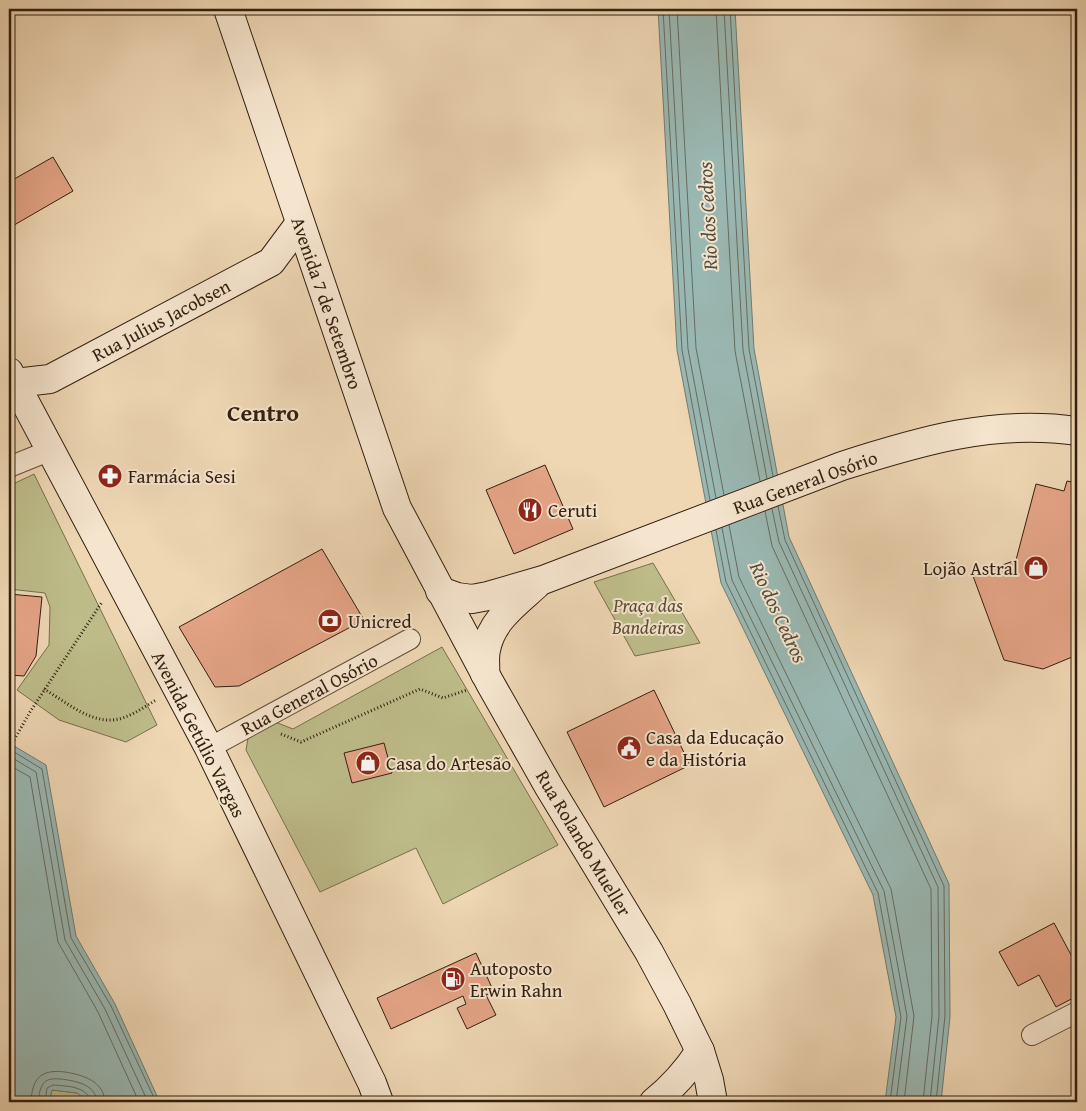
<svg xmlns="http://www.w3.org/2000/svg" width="1086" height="1111" font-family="'Gentium Book Plus',serif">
<rect width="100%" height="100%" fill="#efd7b4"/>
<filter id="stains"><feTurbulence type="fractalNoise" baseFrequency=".004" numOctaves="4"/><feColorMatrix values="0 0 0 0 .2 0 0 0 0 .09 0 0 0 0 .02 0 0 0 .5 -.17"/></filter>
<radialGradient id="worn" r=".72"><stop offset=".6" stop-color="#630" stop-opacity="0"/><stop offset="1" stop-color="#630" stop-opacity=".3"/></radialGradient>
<g fill="#bebd8a" stroke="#786e4c">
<polygon points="34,474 157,725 126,742 59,720 17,690 49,645 50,607 45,593 9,589 9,486"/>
<polygon points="653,563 700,643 635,656 594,582"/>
<polygon points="442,647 558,845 443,904 416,848 320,892 246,750 249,732 270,720 293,729"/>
<polygon points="52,1090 77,1093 88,1102 49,1102"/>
</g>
<g fill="#9ab8b3" stroke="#707b71">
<polygon points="658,9 735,9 754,349 789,537 949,884 950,1017 941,1102 885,1102 896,1017 873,895 721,583 677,350"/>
<polygon points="9,743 46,765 76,936 115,1004 157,1096 162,1102 88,1102 77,1093 52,1090 49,1102 9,1102"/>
</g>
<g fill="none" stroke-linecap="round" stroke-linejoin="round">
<g stroke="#666c61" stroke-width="1">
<polyline points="663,9 682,350 710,500"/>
<polyline points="669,9 688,349 716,498"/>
<polyline points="677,9 696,348 724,495"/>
<polyline points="716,9 735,351 760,481"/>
<polyline points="724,9 743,350 767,479"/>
<polyline points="730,9 749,349 773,476"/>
<polyline points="778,506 785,540 944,886 945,1016 936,1102"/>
<polyline points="772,509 779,542 938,887 939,1016 930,1102"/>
<polyline points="765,511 772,546 931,889 932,1016 923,1102"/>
<polyline points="729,525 739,577 891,889 914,1016 904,1102"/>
<polyline points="722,528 732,580 884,891 907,1016 896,1102"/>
<polyline points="716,530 726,582 878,893 901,1017 890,1102"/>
<polyline points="9,749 42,769 71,938 111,1006 156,1102"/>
<polyline points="9,756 36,772 65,940 105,1009 148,1102"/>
<polyline points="9,765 30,777 58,942 98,1012 139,1102"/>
<path d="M31 1102C32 1078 41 1069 65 1072 83 1075 104 1081 105 1102"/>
<path d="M38 1102C39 1095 40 1085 46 1081 51 1078 56 1079 61 1079 75 1081 96 1084 97 1102"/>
<path d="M45 1102 47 1088 53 1085C66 1086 88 1086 91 1102"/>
</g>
</g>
<g fill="#e5a587" stroke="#321f0f">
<polygon points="53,157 73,191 9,228 9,182"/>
<polygon points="545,465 573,529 514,554 486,490"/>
<polygon points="1067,481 1077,483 1077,655 1043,669 1004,660 973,576 1016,560 1036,484 1064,491"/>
<polygon points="322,549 364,620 239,686 215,687 179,627"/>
<polygon points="9,594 42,597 36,656 24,676 9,675"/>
<polygon points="654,690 690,765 604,807 567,732"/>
<polygon points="384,743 392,773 352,783 344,753"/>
<polygon points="1054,923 1077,966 1077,996 1056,1007 1039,975 1018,986 999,952"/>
<polygon points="476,953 494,992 486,995 496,1015 467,1029 457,1008 466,1004 463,996 391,1029 377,998"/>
</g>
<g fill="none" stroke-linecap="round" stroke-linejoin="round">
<defs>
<g id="street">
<polyline points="9,467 51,450"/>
<polyline points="209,748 410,639"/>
<polyline points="1032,1035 1077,1012"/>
</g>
<g id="secondary">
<polyline points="228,9 397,508 490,683 549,787 649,952 677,1004 700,1051 709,1080 713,1102"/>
<polyline points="9,372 209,748 372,1083 379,1102"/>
<polyline points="15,383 50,379 271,262 300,223"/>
<path d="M440 591 457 597 472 599 488 596 543 580 842 466C920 441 994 419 1077 431"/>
<path d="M485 674C486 667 484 658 486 650 491 621 515 604 536 585"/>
<path d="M654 1102C673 1087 687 1071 700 1051"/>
</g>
</defs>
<use href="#street" stroke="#614d38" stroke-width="22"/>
<use href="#secondary" stroke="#321f0f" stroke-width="30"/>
<g stroke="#321f0f" stroke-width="3" stroke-dasharray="1 2.5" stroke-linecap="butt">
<path d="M44 689C68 703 96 729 125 717 136 713 146 706 156 700"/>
<polyline points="281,734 301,742 420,689 443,698 467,690"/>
<polyline points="9,749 30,712 102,602"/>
</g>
<use href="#street" stroke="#f5e5ce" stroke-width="20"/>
<use href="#secondary" stroke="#f5e5ce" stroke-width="28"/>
</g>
<defs>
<symbol id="pharmacy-disc" viewBox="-11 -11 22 22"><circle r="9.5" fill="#8f2418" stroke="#f5e5ce"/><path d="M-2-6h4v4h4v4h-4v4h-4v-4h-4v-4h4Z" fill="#fff"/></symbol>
<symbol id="restaurant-disc" viewBox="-11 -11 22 22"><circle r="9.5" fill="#8f2418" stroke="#f5e5ce"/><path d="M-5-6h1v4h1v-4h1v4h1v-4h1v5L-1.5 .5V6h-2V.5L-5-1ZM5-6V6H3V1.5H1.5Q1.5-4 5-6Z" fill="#fff"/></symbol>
<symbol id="shop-disc" viewBox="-11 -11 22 22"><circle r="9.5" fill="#8f2418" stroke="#f5e5ce"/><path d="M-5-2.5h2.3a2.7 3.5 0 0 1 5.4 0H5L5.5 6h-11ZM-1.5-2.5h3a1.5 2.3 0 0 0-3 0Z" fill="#fff"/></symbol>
<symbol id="bank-disc" viewBox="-11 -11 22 22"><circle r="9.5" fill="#8f2418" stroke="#f5e5ce"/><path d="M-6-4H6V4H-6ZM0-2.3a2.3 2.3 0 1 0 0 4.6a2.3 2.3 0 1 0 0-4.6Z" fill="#fff"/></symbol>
<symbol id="civic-disc" viewBox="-11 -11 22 22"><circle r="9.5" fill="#8f2418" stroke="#f5e5ce"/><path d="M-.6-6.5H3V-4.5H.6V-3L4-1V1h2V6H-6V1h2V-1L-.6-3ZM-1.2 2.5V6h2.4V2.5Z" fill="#fff"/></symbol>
<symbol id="fuel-disc" viewBox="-11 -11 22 22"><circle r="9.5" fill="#8f2418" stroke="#f5e5ce"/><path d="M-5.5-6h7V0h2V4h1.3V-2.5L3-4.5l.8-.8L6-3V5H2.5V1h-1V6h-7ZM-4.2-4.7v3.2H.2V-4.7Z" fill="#fff"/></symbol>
</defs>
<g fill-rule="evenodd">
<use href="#pharmacy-disc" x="96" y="462" width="28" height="28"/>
<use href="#restaurant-disc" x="516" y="496" width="28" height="28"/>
<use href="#shop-disc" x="1022" y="554" width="28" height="28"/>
<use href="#bank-disc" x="316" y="607" width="28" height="28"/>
<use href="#civic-disc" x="615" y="734" width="28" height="28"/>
<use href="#shop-disc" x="354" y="749" width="28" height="28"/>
<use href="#fuel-disc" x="439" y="965" width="28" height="28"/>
</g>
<g text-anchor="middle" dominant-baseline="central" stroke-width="4" stroke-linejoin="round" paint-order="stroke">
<g font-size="19" fill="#321f0f" stroke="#f5e5ce">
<text transform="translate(327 303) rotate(71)">Avenida 7 de Setembro</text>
<text transform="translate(161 320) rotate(-28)">Rua Julius Jacobsen</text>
<text transform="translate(805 482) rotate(-20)">Rua General Osório</text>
<text transform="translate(309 694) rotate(-28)">Rua General Osório</text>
<text transform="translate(199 734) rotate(63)">Avenida Getúlio Vargas</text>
<text transform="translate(584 843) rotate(59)">Rua Rolando Mueller</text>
</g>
<g font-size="19" fill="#321f0f" stroke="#f5e5ce" text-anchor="start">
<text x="128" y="476">Farmácia Sesi</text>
<text x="548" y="510">Ceruti</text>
<text x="1018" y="568" text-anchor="end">Lojão Astral</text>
<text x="348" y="621">Unicred</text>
<text x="646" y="737">Casa da Educação<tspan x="646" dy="22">e da História</tspan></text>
<text x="386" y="763">Casa do Artesão</text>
<text x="470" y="968">Autoposto<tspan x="470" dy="22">Erwin Rahn</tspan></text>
</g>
<g font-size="19" font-style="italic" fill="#5c4e34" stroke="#f5e5ce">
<text x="648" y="605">Praça das<tspan x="648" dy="22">Bandeiras</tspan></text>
</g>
<g font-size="20" font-style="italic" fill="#514d40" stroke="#f5e5ce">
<text transform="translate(707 216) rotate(-93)">Rio dos Cedros</text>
<text transform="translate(779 612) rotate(65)">Rio dos Cedros</text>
</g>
<g font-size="24" font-weight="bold" fill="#321f0f" stroke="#f5e5ce">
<text x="263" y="412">Centro</text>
</g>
</g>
<rect width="1086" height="1111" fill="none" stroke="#efd7b4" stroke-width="30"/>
<rect x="10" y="10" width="1066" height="1091" fill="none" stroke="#321f0f" stroke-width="2.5"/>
<rect x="15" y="15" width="1056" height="1081" fill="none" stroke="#321f0f"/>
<rect width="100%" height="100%" filter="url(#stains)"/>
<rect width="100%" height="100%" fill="url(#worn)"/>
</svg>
